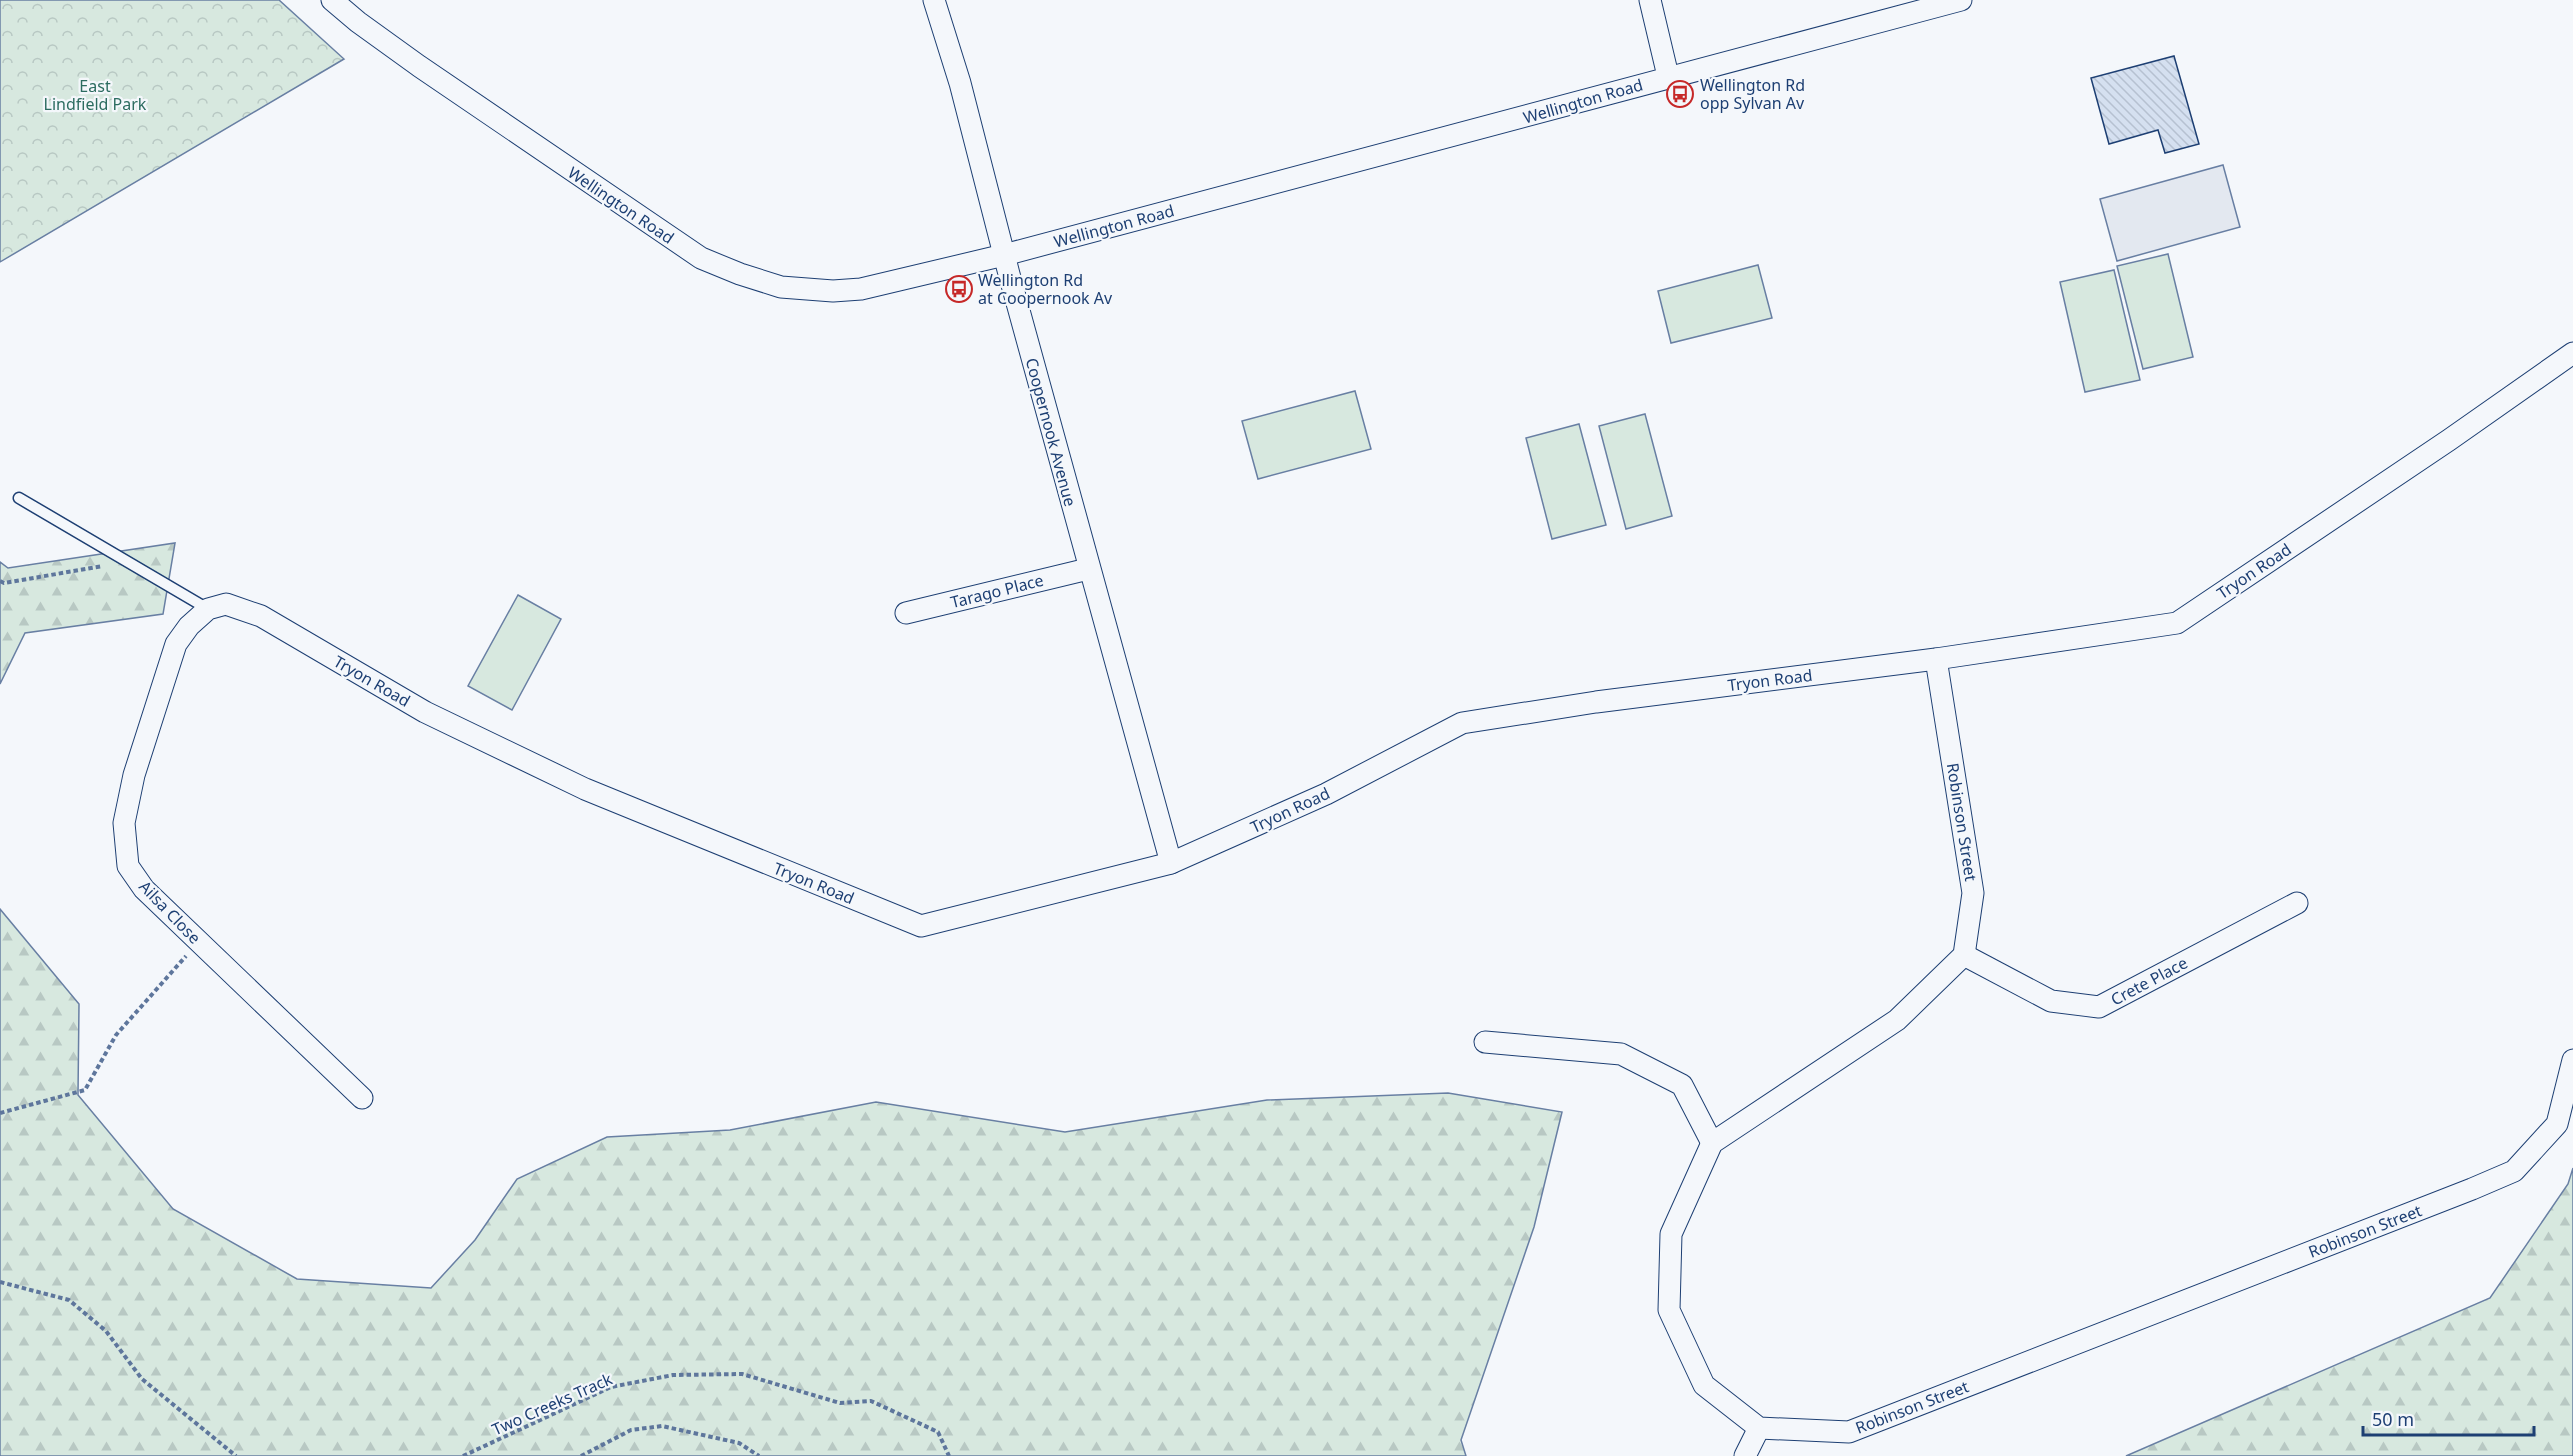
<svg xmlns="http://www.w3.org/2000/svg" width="2573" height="1456" font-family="'Noto Sans',sans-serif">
<defs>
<pattern id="forest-firs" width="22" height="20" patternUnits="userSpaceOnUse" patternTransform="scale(1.5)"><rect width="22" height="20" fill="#d7e8df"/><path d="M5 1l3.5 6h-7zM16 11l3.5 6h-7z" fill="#b8c8c3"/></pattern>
<pattern id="park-crowns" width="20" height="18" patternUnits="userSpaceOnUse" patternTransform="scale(1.5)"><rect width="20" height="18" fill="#d7e8df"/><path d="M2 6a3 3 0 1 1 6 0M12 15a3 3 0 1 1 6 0" fill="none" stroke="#b8c8c3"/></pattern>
<pattern id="building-back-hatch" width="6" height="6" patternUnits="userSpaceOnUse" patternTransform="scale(1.5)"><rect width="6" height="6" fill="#d5e0f0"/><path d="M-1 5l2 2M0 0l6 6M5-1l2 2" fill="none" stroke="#b6c1d1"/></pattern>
</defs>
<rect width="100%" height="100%" fill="#f4f7fb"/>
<g fill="#d7e8df" stroke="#687fa3" stroke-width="1.5">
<polygon points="2168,254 2193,357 2143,369 2117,266"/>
<polygon points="1758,265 1772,318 1671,343 1658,291"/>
<polygon points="2114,270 2140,380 2085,392 2060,282"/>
<polygon points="1355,391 1371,449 1258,479 1242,421"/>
<polygon points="1645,414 1672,516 1626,529 1599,426"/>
<polygon points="1579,424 1606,525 1552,539 1526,438"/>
<polygon points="518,595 561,619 512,710 468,686"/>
</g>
<g fill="url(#forest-firs)" stroke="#687fa3" stroke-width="1.5">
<polygon points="175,543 163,614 25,633 0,684 0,562 8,568"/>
<polygon points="0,909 79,1004 78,1095 173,1209 297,1279 431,1288 475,1240 517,1179 607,1137 730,1130 876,1102 1065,1132 1267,1100 1448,1093 1562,1112 1534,1227 1461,1440 1466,1456 0,1456"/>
<polygon points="2573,1168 2573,1456 2126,1456 2490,1298 2568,1184"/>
</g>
<polygon fill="url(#park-crowns)" stroke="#687fa3" stroke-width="1.5" points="0,0 279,0 344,59 0,262"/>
<polygon fill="#e3e8f0" stroke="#687fa3" stroke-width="1.5" points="2223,165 2240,227 2117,261 2100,199"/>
<polygon fill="url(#building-back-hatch)" stroke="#1d3f73" stroke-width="1.5" points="2174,56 2199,144 2165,153 2158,130 2109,144 2091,78"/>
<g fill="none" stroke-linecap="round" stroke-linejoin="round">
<defs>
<polyline id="service" points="19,498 208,609"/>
<g id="minor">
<polyline points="332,0 358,22 419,66 701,258 740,274 781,287 833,291 861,289 1004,255 1961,0"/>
<polyline points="934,0 960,83 1009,274 1171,863"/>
<polyline points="1650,0 1668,76"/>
<polyline points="906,613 1088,569"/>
<polyline points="1936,659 1973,893 1964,955 1897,1020 1712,1143 1671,1234 1669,1310 1704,1385 1759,1428 1849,1432 2472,1189 2514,1171 2557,1124 2573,1060"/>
<polyline points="1964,955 2051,1001 2099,1007 2297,903"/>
<polyline points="1485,1042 1621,1054 1682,1085 1712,1143"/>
<polyline points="362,1098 144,889 128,866 124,823 134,775 176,644 189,626 208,609 226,604 261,616 425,712 585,789 921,926 1171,863 1326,794 1462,723 1596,702 1936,659 2177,623 2449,440 2573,353"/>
<polyline points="1745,1456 1759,1428"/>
</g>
</defs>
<use href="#service" stroke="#1d3f73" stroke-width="13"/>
<use href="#minor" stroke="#1d3f73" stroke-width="23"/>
<g stroke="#5e769c" stroke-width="4" stroke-dasharray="4.5 3" stroke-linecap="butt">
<polyline points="0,581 4,583 103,566"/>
<polyline points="0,1113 85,1090 116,1035 186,956"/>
<polyline points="0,1282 69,1300 106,1331 142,1379 236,1456"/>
<polyline points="463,1456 611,1387 673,1375 742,1374 840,1403 871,1401 938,1432 949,1456"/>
<polyline points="581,1456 631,1430 662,1426 739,1443 759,1456"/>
</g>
<use href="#service" stroke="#f4f7fb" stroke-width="10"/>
<use href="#minor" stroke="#f4f7fb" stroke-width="21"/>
</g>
<defs>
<symbol id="bus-ring" viewBox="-11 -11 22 22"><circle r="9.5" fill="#f4f7fb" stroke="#c62828" stroke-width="1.5"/><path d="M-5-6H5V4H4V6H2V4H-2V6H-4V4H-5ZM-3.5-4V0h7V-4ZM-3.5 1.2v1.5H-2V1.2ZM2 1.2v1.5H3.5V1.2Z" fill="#c62828"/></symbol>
</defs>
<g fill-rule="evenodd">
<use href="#bus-ring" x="1665" y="79" width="30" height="30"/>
<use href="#bus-ring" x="944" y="274" width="30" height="30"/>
</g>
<g text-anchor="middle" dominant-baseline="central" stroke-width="4.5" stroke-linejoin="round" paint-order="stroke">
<g font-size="16" fill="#1d3f73" stroke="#f4f7fb" text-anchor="start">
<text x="1700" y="85">Wellington Rd<tspan x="1700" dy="18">opp Sylvan Av</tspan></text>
<text x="978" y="280">Wellington Rd<tspan x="978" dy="18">at Coopernook Av</tspan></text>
</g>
<g font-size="16" fill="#2c6c60" stroke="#f4f7fb">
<text x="95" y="86">East<tspan x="95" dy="18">Lindfield Park</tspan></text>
</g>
<g font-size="16" fill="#1d3f73" stroke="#f4f7fb">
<text transform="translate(1583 101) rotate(-16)">Wellington Road</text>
<text transform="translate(621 205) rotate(34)">Wellington Road</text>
<text transform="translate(1114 226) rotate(-15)">Wellington Road</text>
<text transform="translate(1051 432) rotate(75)">Coopernook Avenue</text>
<text transform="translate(2254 571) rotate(-34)">Tryon Road</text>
<text transform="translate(997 591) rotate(-14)">Tarago Place</text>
<text transform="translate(1770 680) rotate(-7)">Tryon Road</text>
<text transform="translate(372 681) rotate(30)">Tryon Road</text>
<text transform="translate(1290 810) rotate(-25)">Tryon Road</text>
<text transform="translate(1962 822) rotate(81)">Robinson Street</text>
<text transform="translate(814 883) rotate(22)">Tryon Road</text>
<text transform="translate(170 912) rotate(46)">Ailsa Close</text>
<text transform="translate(2149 981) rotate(-28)">Crete Place</text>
<text transform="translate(2365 1231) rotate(-21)">Robinson Street</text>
<text transform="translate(552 1404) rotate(-24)">Two Creeks Track</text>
<text transform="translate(1912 1407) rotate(-21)">Robinson Street</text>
</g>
</g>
<path d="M2363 1426v9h171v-9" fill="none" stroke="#1d3f73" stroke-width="3"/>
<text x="2372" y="1426" font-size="18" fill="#1d3f73" stroke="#f4f7fb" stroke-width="4.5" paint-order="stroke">50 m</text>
</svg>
